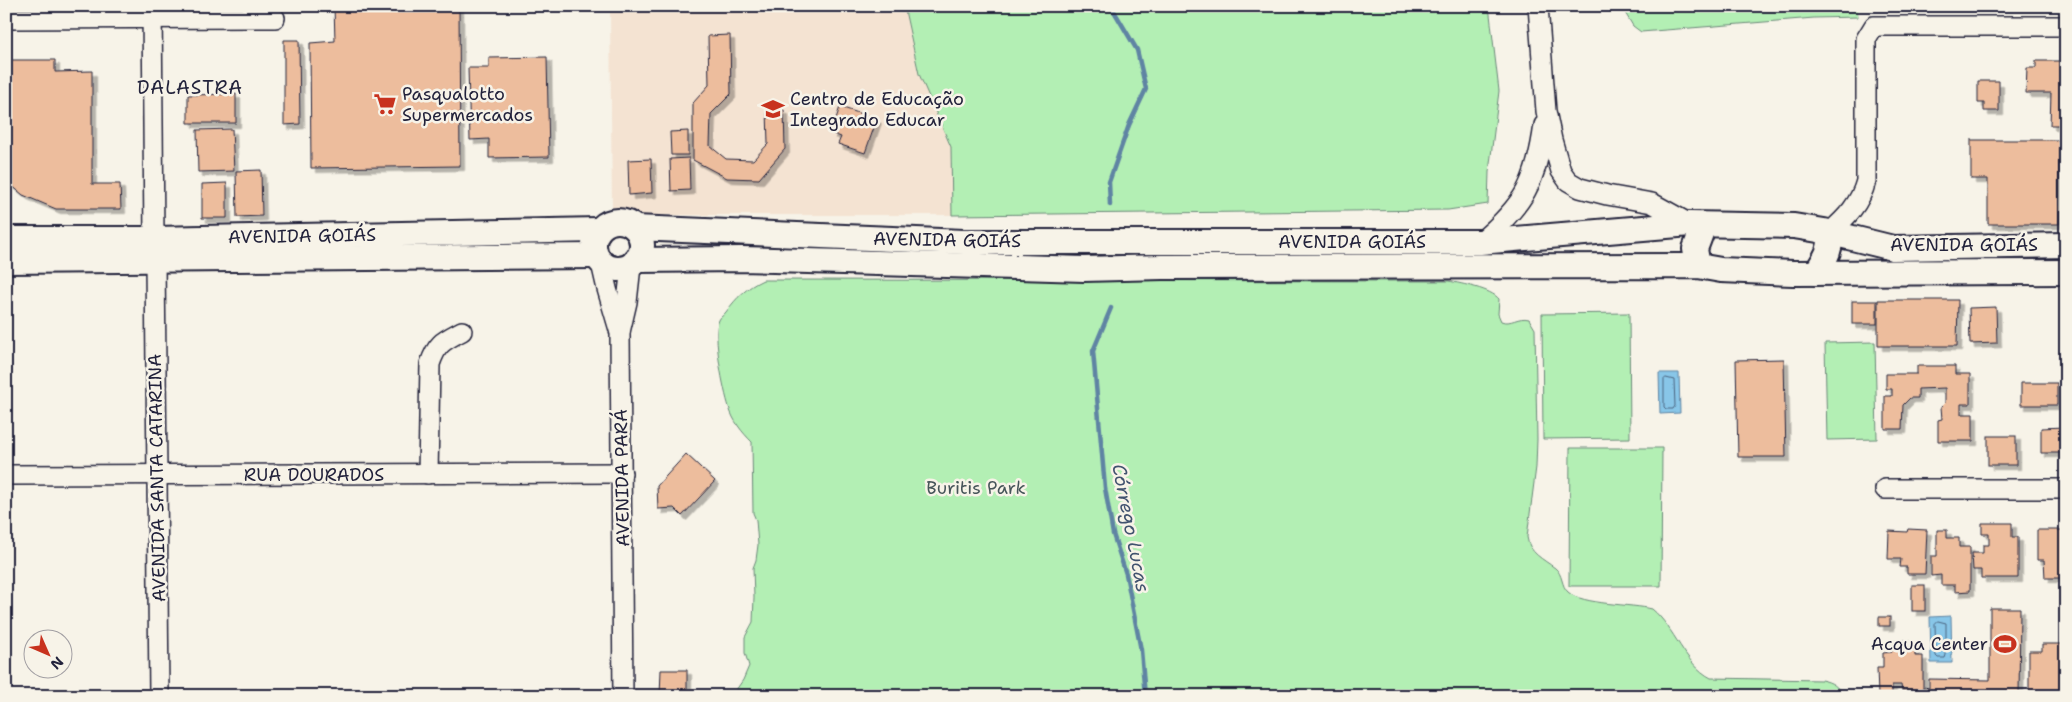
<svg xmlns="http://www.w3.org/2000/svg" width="2072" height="702" font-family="'Shantell Sans',sans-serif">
<defs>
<filter id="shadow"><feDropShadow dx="4.5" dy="4.5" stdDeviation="0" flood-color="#0004"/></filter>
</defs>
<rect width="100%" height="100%" fill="#f7f3e8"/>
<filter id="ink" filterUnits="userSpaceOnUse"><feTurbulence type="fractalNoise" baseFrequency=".02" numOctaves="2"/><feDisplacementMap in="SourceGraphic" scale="10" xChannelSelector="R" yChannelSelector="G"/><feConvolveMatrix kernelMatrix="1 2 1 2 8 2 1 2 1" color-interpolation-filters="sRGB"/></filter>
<g filter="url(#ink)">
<polygon fill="#f4e3d2" points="610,6 904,6 918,71 951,147 952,215 612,215"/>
<g fill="#b3efb4" stroke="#6a8878">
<polygon points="904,6 1489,6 1499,91 1489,172 1488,204 1448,210 952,215 951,147 919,74"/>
<polygon points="1621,6 1857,6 1858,17 1814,18 1641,32 1633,26"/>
<path d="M763 280 1449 281C1462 284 1491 289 1499 299L1498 314 1501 321C1511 325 1518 316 1529 319L1535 329 1537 439 1536 467 1527 537C1529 553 1543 559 1555 568 1563 574 1561 586 1568 592 1582 605 1633 604 1652 609 1675 628 1684 664 1711 678L1821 680C1832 682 1838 686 1843 696H738L736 690 743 680 749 666 745 653V637L753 622 754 597 753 568 756 560 758 545 756 520 753 513 752 442C742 432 733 421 729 407 724 392 712 334 719 320 720 317 724 315 726 312 737 297 746 288 763 280Z"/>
<polygon points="1629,313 1630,438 1543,439 1542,314"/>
<polygon points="1875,342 1877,439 1827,440 1825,343"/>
<polygon points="1570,448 1662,448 1661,586 1569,586"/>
</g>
<g fill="#88c6e8" stroke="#5f84a3">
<polygon points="1659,373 1679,373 1680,413 1660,414"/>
<polygon points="1951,616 1952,663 1931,663 1930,617"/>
</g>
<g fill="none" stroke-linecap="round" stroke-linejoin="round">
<g stroke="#4b6480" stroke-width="1">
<polygon points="1666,378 1674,380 1675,406 1673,409 1666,409 1664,407 1664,380"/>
<polygon points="1938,621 1946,623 1946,655 1945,658 1938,658 1936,656 1935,624"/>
</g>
<g stroke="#5f84a3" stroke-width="4.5">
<polyline points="1110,205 1109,182 1129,125 1146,89 1137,50 1111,6"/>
<polyline points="1111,308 1093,351 1105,488 1113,534 1126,574 1141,650 1145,696"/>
</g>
</g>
<g fill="#edbd9d" stroke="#22223b" filter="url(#shadow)">
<polygon points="334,6 459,6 460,166 311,168 310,43 335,41"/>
<polygon points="730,35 731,94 711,114 710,146 726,159 753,160 768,144 767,110 784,110 785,149 759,179 727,178 693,160 693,103 709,85 708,36"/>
<polygon points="284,40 299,40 300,124 284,125"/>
<polygon points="547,57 549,157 489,158 489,139 470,140 468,68 489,68 489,58"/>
<polygon points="6,60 55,60 55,72 92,71 92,184 120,184 121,209 56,209 23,195 11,185 6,179"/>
<polygon points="2036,61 2062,61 2061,125 2050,125 2051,93 2026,93 2027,68 2036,68"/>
<polygon points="1978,81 1999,81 1999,111 1984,111 1984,103 1978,103"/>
<polygon points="236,94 236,123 188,123 188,95"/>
<polygon points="840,107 877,119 865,153 838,144 841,137 831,133"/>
<polygon points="232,129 234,171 198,172 197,130"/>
<polygon points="688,131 688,155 671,155 670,132"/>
<polygon points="1971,140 2059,140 2059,224 1988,224 1988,179 1971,179"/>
<polygon points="689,158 690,190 671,191 670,159"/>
<polygon points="651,159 652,193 629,195 628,160"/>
<polygon points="261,170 262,216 237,217 236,171"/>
<polygon points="227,183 227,218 202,218 202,184"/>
<polygon points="1878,300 1958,300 1957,346 1878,346"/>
<rect x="1852" y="301" width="25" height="23"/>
<polygon points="1996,307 1997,343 1970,344 1969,308"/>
<polygon points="1784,359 1786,457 1738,457 1736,360"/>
<polygon points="1917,366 1955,366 1955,374 1970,374 1970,404 1961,404 1961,414 1973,414 1973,441 1938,441 1938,420 1942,419 1941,407 1945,403 1945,388 1918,389 1918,398 1910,398 1903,405 1902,429 1885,429 1885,396 1892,396 1892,389 1886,389 1886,374 1917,374"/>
<rect x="2021" y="383" width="36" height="22"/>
<polygon points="2064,427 2064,453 2041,453 2041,428"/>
<rect x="1988" y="436" width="28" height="29"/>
<polygon points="686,454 715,481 682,516 674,508 658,509 657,486"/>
<polygon points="1982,523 2012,523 2012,537 2018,537 2018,578 1981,578 1981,570 1973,570 1972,553 1983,553 1983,545 1989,545 1989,534 1982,534"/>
<polygon points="1908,529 1927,530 1925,574 1907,574 1907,567 1900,567 1901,559 1888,559 1889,531 1907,532"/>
<polygon points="1937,530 1947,530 1947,538 1959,538 1959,547 1970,547 1970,591 1955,592 1955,585 1941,585 1941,575 1931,576 1931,556 1937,556"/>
<polygon points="2037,530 2064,530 2065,578 2045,578 2044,560 2037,560"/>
<rect x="1912" y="585" width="13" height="26"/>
<polygon points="1990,608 2020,608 2019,696 1924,696 1924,687 1929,688 1929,679 1990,680"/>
<rect x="1879" y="617" width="11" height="9"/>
<polygon points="1908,640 1908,649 1915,649 1915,656 1923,656 1923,690 1902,691 1901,685 1892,685 1892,695 1878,695 1877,668 1883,668 1883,653 1892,652 1892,641"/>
<polygon points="2042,644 2064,644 2064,694 2029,694 2029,651 2042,651"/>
<polygon points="661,670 687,670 687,696 660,696"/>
</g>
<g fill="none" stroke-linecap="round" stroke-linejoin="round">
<defs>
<g id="minor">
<polyline points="1538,6 1546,111 1552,140 1561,171 1568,181 1580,188 1607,195 1652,203 1690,224"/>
<polyline points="152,7 154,239"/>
<polyline points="6,19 275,18"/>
<path d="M1829 233C1846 218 1860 204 1866 181V39L1874 26H2066"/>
<path d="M1480 242C1525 204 1536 183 1544 125"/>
<polyline points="155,260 159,696"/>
<polyline points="601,263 607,289 620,333 623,696"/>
<polyline points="620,332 627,302 631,266"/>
<path d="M428 474 430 364C437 343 443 341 462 331"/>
<polyline points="6,475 622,473"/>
<polyline points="1885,489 2066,489"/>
</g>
<g id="major">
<circle cx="618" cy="245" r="24"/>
<polyline points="635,228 964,242 1480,242 1690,224 1794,226 1824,231 1893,248 2066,245"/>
<polyline points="6,239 154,239 598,230"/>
<polyline points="636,260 742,259 1084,269 1162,267 1698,266 1721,270 1793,273 2066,272"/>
<polyline points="6,261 596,256"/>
<polyline points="1698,266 1695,249 1704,225"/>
<path d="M1816 273C1824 260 1833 249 1829 233"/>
</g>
</defs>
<use href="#minor" stroke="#22223b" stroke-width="22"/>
<use href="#major" stroke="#22223b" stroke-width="28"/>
<use href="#minor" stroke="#f7f3e8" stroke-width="19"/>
<use href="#major" stroke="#f7f3e8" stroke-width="24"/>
</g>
</g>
<defs>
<symbol id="supermarket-bare" viewBox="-9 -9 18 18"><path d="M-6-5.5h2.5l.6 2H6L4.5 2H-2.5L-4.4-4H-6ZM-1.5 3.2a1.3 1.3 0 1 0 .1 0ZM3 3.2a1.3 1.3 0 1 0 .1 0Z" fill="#c8321e" stroke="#f7f3e8" stroke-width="2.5" paint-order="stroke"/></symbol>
<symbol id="school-bare" viewBox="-9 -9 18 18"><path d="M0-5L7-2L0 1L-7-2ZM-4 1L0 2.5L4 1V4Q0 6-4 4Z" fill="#c8321e" stroke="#f7f3e8" stroke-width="2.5" paint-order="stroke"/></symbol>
<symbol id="stadium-bare" viewBox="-9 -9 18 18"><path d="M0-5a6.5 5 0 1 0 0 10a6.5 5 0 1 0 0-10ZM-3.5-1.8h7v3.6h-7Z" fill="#c8321e" stroke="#f7f3e8" stroke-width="2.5" paint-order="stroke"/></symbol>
</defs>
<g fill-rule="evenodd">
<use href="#supermarket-bare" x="369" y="88" width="32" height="32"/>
<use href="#school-bare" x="757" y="93" width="32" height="32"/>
<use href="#stadium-bare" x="1989" y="628" width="32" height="32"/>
</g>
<g text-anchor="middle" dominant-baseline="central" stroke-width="5" stroke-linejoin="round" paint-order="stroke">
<g font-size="18" fill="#22223b" stroke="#f7f3e8" text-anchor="start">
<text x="402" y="94">Pasqualotto<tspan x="402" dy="21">Supermercados</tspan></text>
<text x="790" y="99">Centro de Educação<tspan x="790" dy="21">Integrado Educar</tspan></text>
<text x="1988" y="644" text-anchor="end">Acqua Center</text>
</g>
<g font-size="18" fill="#22223b" stroke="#f7f3e8">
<text transform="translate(302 236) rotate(-1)">AVENIDA GOIÁS</text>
<text transform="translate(947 240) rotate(1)">AVENIDA GOIÁS</text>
<text x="1352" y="242">AVENIDA GOIÁS</text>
<text x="1964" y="245">AVENIDA GOIÁS</text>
<text x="314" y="475">RUA DOURADOS</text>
<text transform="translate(157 478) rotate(-91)">AVENIDA SANTA CATARINA</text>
<text transform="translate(622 478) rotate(-91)">AVENIDA PARÁ</text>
</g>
<g font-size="18" fill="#465559" stroke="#f7f3e8">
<text x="976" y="488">Buritis Park</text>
</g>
<g font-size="19" letter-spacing="1" fill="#22223b" stroke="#f7f3e8">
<text x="190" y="87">DALASTRA</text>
</g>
<g font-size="19" font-style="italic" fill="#41536f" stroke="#f7f3e8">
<text transform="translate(1131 528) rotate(79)">Córrego Lucas</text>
</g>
</g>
<rect width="2072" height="702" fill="none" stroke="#f7f3e8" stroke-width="25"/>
<rect x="12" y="12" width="2047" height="677" fill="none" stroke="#22223b" stroke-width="2" filter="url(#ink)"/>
<g transform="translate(48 654) rotate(135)"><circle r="24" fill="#f7f3e8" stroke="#a29fa3"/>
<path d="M0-4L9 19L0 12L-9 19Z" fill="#c8321e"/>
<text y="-8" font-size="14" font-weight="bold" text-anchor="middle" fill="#22223b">N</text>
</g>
</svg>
